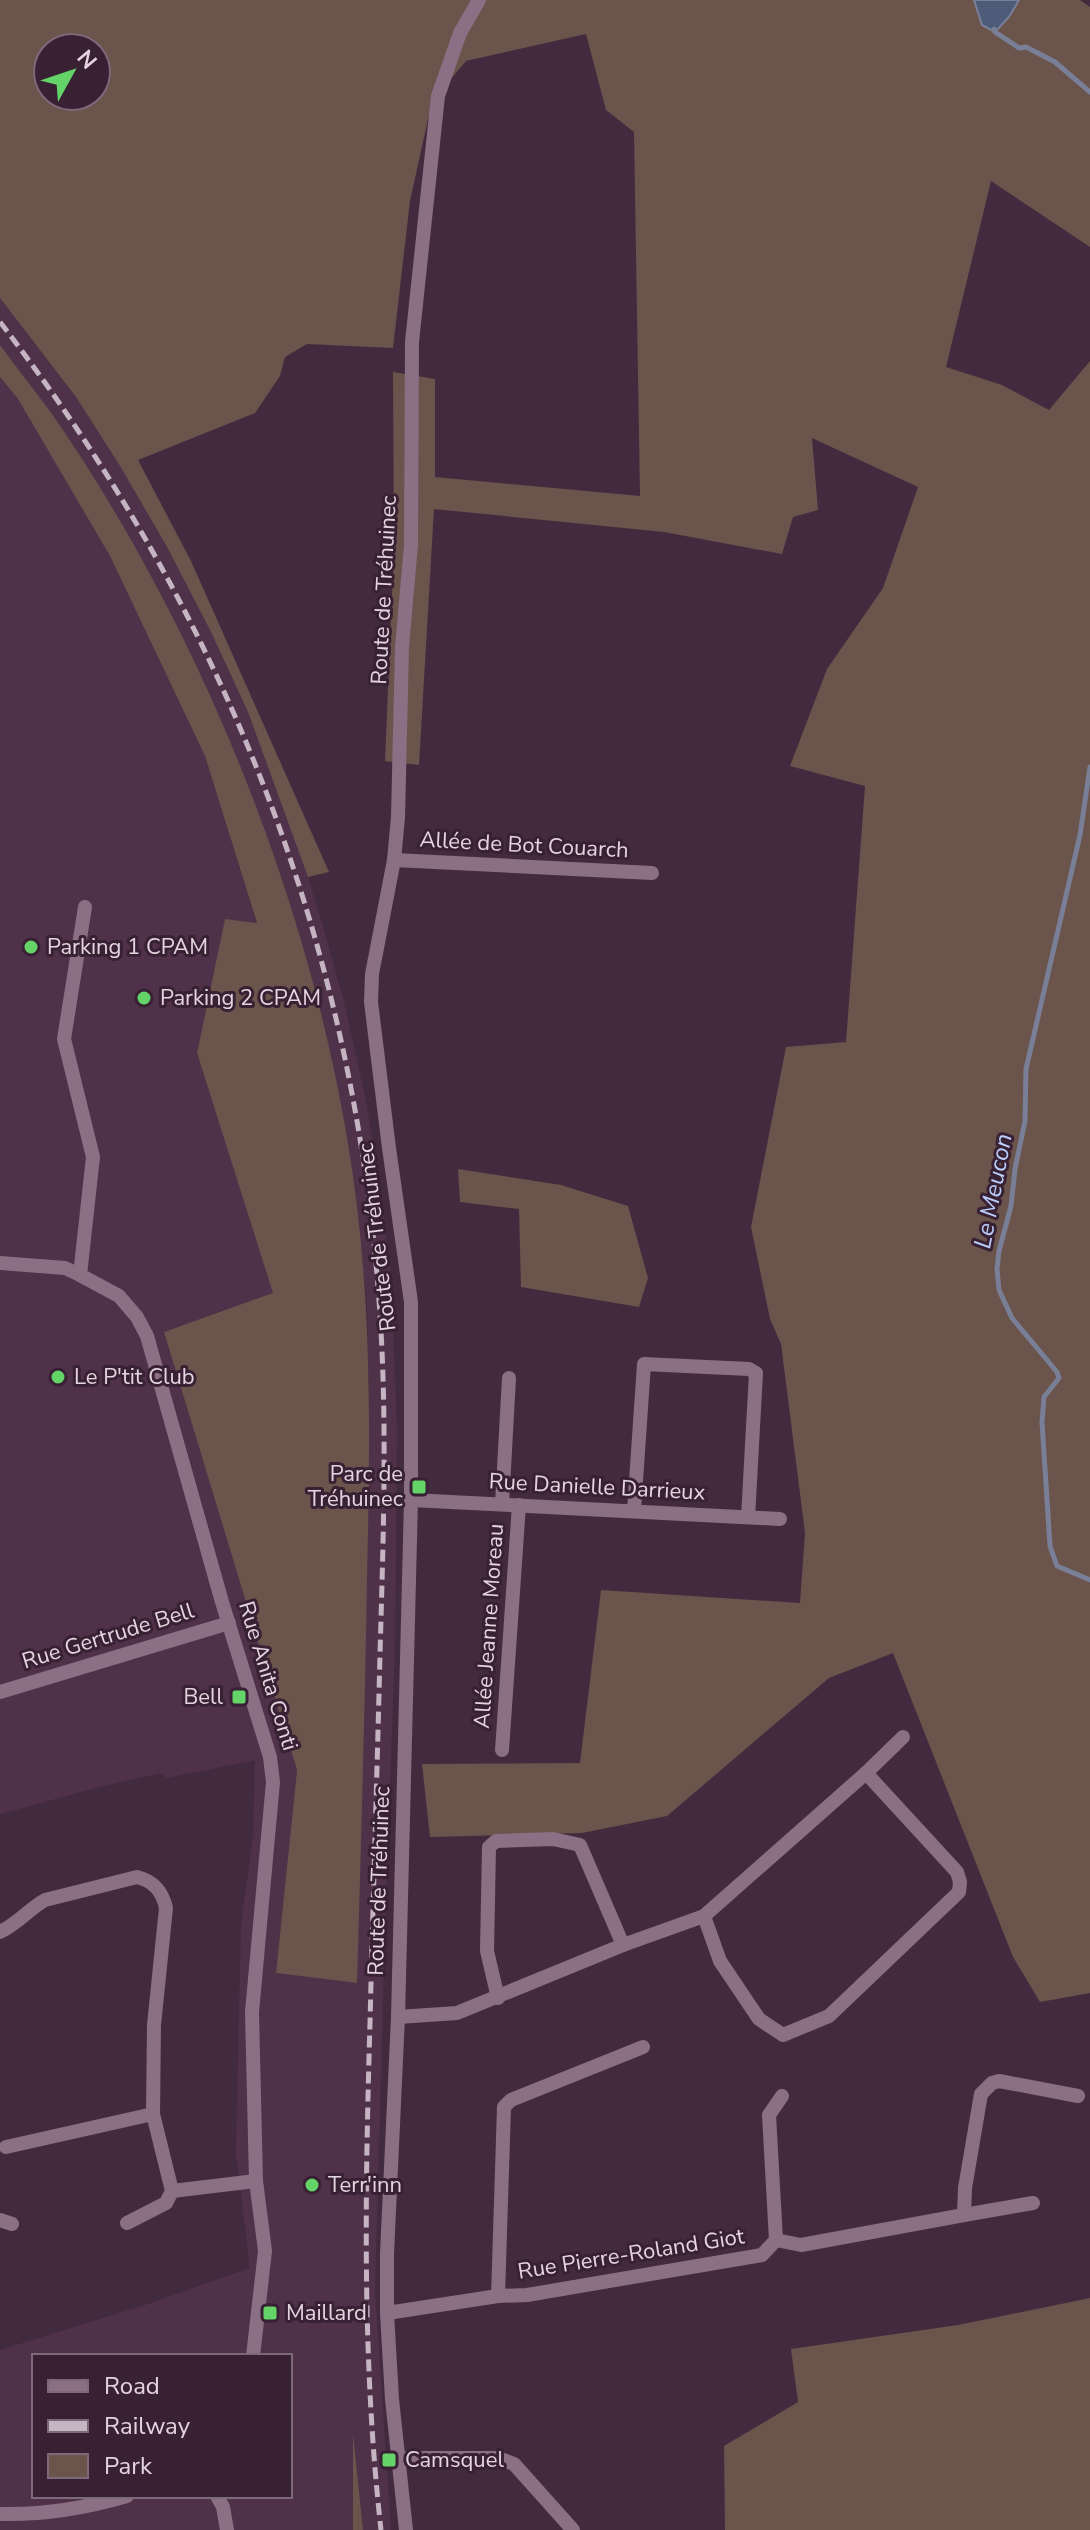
<svg xmlns="http://www.w3.org/2000/svg" width="1090" height="2530" font-family="'Nunito Sans',sans-serif">
<rect width="100%" height="100%" fill="#432b3f"/>
<path fill="#4f314a" fill-rule="evenodd" d="M0 298 76 397 120 466 167 547 211 632 248 712 303 861 322 923 344 1002 366 1101 377 1167 391 1274 397 1429 395 1647 386 1891 375 2292 391 2530H363L354 2444 353 2530H0V2350L145 2305 250 2268 236 2154 241 1924 253 1838 255 1760 167 1778 161 1773 103 1786 0 1814V377L18 399 110 555 205 756 257 924 225 920 197 1053 274 1294 164 1332 297 1770 276 1973 356 1983 364 1741 369 1393 367 1305 357 1204 341 1106 317 999 52 415 0 345ZM34 2356H290V2496H34Z"/>
<g fill="#6a544b" fill-rule="evenodd">
<path d="M0 0H974L982 24 1009 17 1019 0H1080L1090 7V247L991 181 946 367 1002 385 1049 410 1090 361V1993L1040 2002 1013 1957 893 1653 829 1678 667 1816 582 1833 430 1837 422 1764 580 1763 601 1590 800 1603 805 1533 781 1344 770 1319 751 1227 786 1047 846 1042 865 786 790 766 827 669 883 588 918 487 812 438 818 510 793 517 782 554 664 532 434 509 419 765 385 761 394 546 393 372 435 379V477L640 496 634 132 606 110 586 34 466 61 432 101 410 201 393 348 307 344 285 357 280 376 255 413 138 460 191 561 329 872 308 877 248 712 211 632 167 547 120 466 76 397 0 298ZM48 48H96V96H48Z"/>
<path d="M0 345C17 368 35 391 52 414 208 639 324 934 357 1206 372 1329 370 1453 367 1577 365 1712 361 1848 357 1983L276 1973 297 1770 164 1332 273 1293 197 1053 225 919 257 923 205 756 110 556 18 399 0 377Z"/>
<polygon points="458,1169 561,1185 628,1206 648,1278 639,1307 521,1287 519,1209 460,1202"/>
<polygon points="1090,2298 1090,2530 725,2530 724,2446 798,2402 791,2349 958,2325"/>
<polygon points="353,2433 363,2530 353,2530"/>
</g>
<polygon fill="#4d5b79" stroke="#7a7f98" stroke-width="2" points="974,0 1019,0 1009,17 995,32 982,25"/>
<g fill="none" stroke-linecap="round" stroke-linejoin="round">
<g stroke="#7a7f98" stroke-width="5">
<polyline points="994,29 995,32 1019,48 1026,47 1055,62 1090,92"/>
<polyline points="1090,767 1080,835 1026,1069 1025,1121 1015,1169 1011,1206 999,1251 997,1269 999,1290 1012,1318 1057,1372 1059,1378 1044,1397 1042,1422 1050,1546 1057,1566 1090,1580"/>
</g>
<g stroke="#8b6f85" stroke-width="14">
<polyline points="394,860 652,873"/>
<polyline points="0,1263 65,1268 80,1275 119,1296 137,1317 147,1336 222,1602 270,1757 273,1782 252,2012 256,2181 265,2251 253,2356"/>
<polyline points="80,1275 93,1157 64,1039 85,907"/>
<polyline points="411,1500 780,1519"/>
<polyline points="502,1504 509,1378"/>
<polyline points="634,1510 644,1364 749,1369 756,1373 748,1517"/>
<polyline points="0,1692 229,1623"/>
<polyline points="502,1750 519,1505"/>
<polyline points="704,1916 720,1961 759,2019 783,2035 829,2016 959,1892 960,1882 957,1872 866,1773"/>
<path d="M0 1932C17 1924 29 1909 45 1900L137 1877C153 1881 162 1890 166 1908L154 2025 153 2114 172 2191 166 2203 127 2223"/>
<polyline points="498,1998 487,1951 489,1847 496,1841 553,1839 580,1845 623,1945"/>
<polyline points="398,2017 457,2013 623,1945 704,1916 866,1773 903,1737"/>
<polyline points="6,2147 153,2114"/>
<polyline points="172,2191 256,2181"/>
<polyline points="964,2215 1033,2203"/>
<polyline points="0,2220 12,2224"/>
<polyline points="776,2240 801,2245 964,2215 965,2188 981,2094 992,2083 999,2081 1078,2096"/>
<polyline points="498,2296 504,2107 511,2100 643,2047"/>
<polyline points="387,2313 498,2296 527,2295 762,2255 776,2240 769,2115 782,2096"/>
<polyline points="398,2458 498,2458 514,2464 573,2530"/>
<polyline points="217,2496 223,2507 227,2530"/>
<path d="M0 2514C43 2515 86 2508 127 2496"/>
<polyline points="406,2530 392,2399 387,2313 387,2254 398,2017 411,1500 411,1302 389,1148 371,1002 372,974 394,860 398,817 402,647 411,545 412,342 438,96 460,33 479,0"/>
</g>
<path stroke="#c5b5c2" stroke-width="5" stroke-dasharray="12 6" stroke-linecap="butt" d="M0 322C228 618 360 957 381 1331 387 1438 383 1547 380 1654 377 1777 373 1900 370 2023 365 2193 362 2361 381 2530"/>
</g>
<g fill="#64d468" stroke="#392134" stroke-width="3">
<circle cx="31" cy="947" r="8"/>
<circle cx="144" cy="998" r="8"/>
<circle cx="58" cy="1377" r="8"/>
<rect x="411" y="1479" width="16" height="16" rx="4"/>
<rect x="231" y="1689" width="16" height="16" rx="4"/>
<circle cx="312" cy="2185" r="8"/>
<rect x="262" y="2305" width="16" height="16" rx="4"/>
<rect x="381" y="2452" width="16" height="16" rx="4"/>
</g>
<g text-anchor="middle" dominant-baseline="central" stroke-width="6" stroke-linejoin="round" paint-order="stroke">
<g font-size="22" fill="#e3d4e0" stroke="#392134">
<text transform="translate(384 590) rotate(-87)">Route de Tréhuinec</text>
<text transform="translate(524 845) rotate(3)">Allée de Bot Couarch</text>
<text transform="translate(377 1237) rotate(-97)">Route de Tréhuinec</text>
<text transform="translate(597 1487) rotate(3)">Rue Danielle Darrieux</text>
<text transform="translate(489 1626) rotate(-86)">Allée Jeanne Moreau</text>
<text transform="translate(108 1636) rotate(-17)">Rue Gertrude Bell</text>
<text transform="translate(268 1676) rotate(73)">Rue Anita Conti</text>
<text transform="translate(379 1881) rotate(-88)">Route de Tréhuinec</text>
<text transform="translate(631 2254) rotate(-9)">Rue Pierre-Roland Giot</text>
</g>
<g font-size="22" fill="#e3d4e0" stroke="#392134" text-anchor="start">
<text x="47" y="947">Parking 1 CPAM</text>
<text x="160" y="998">Parking 2 CPAM</text>
<text x="74" y="1377">Le P'tit Club</text>
<text x="403" y="1474" text-anchor="end">Parc de<tspan x="403" dy="25">Tréhuinec</tspan></text>
<text x="223" y="1697" text-anchor="end">Bell</text>
<text x="328" y="2185">Terr'inn</text>
<text x="286" y="2313">Maillard</text>
<text x="405" y="2460">Camsquel</text>
</g>
<g font-size="24" font-style="italic" fill="#bbcffb" stroke="#392134">
<text transform="translate(993 1191) rotate(-79)">Le Meucon</text>
</g>
</g>
<rect x="32" y="2354" width="260" height="144" fill="#392134" stroke="#7d6979" stroke-width="2"/>
<rect x="48" y="2380" width="40" height="12" fill="#8b6f85" stroke="#7d6979" stroke-width="2"/>
<text x="104" y="2394" font-size="24" fill="#e3d4e0">Road</text>
<rect x="48" y="2420" width="40" height="12" fill="#c5b5c2" stroke="#7d6979" stroke-width="2"/>
<text x="104" y="2434" font-size="24" fill="#e3d4e0">Railway</text>
<rect x="48" y="2454" width="40" height="24" fill="#6a544b" stroke="#7d6979" stroke-width="2"/>
<text x="104" y="2474" font-size="24" fill="#e3d4e0">Park</text>
<g transform="translate(72 72) rotate(50)"><circle r="38" fill="#392134" stroke="#7d6979" stroke-width="2"/>
<path d="M0-6L14 30L0 20L-14 30Z" fill="#64d468"/>
<text y="-12" font-size="22" font-weight="bold" text-anchor="middle" fill="#e3d4e0">N</text>
</g>
</svg>
